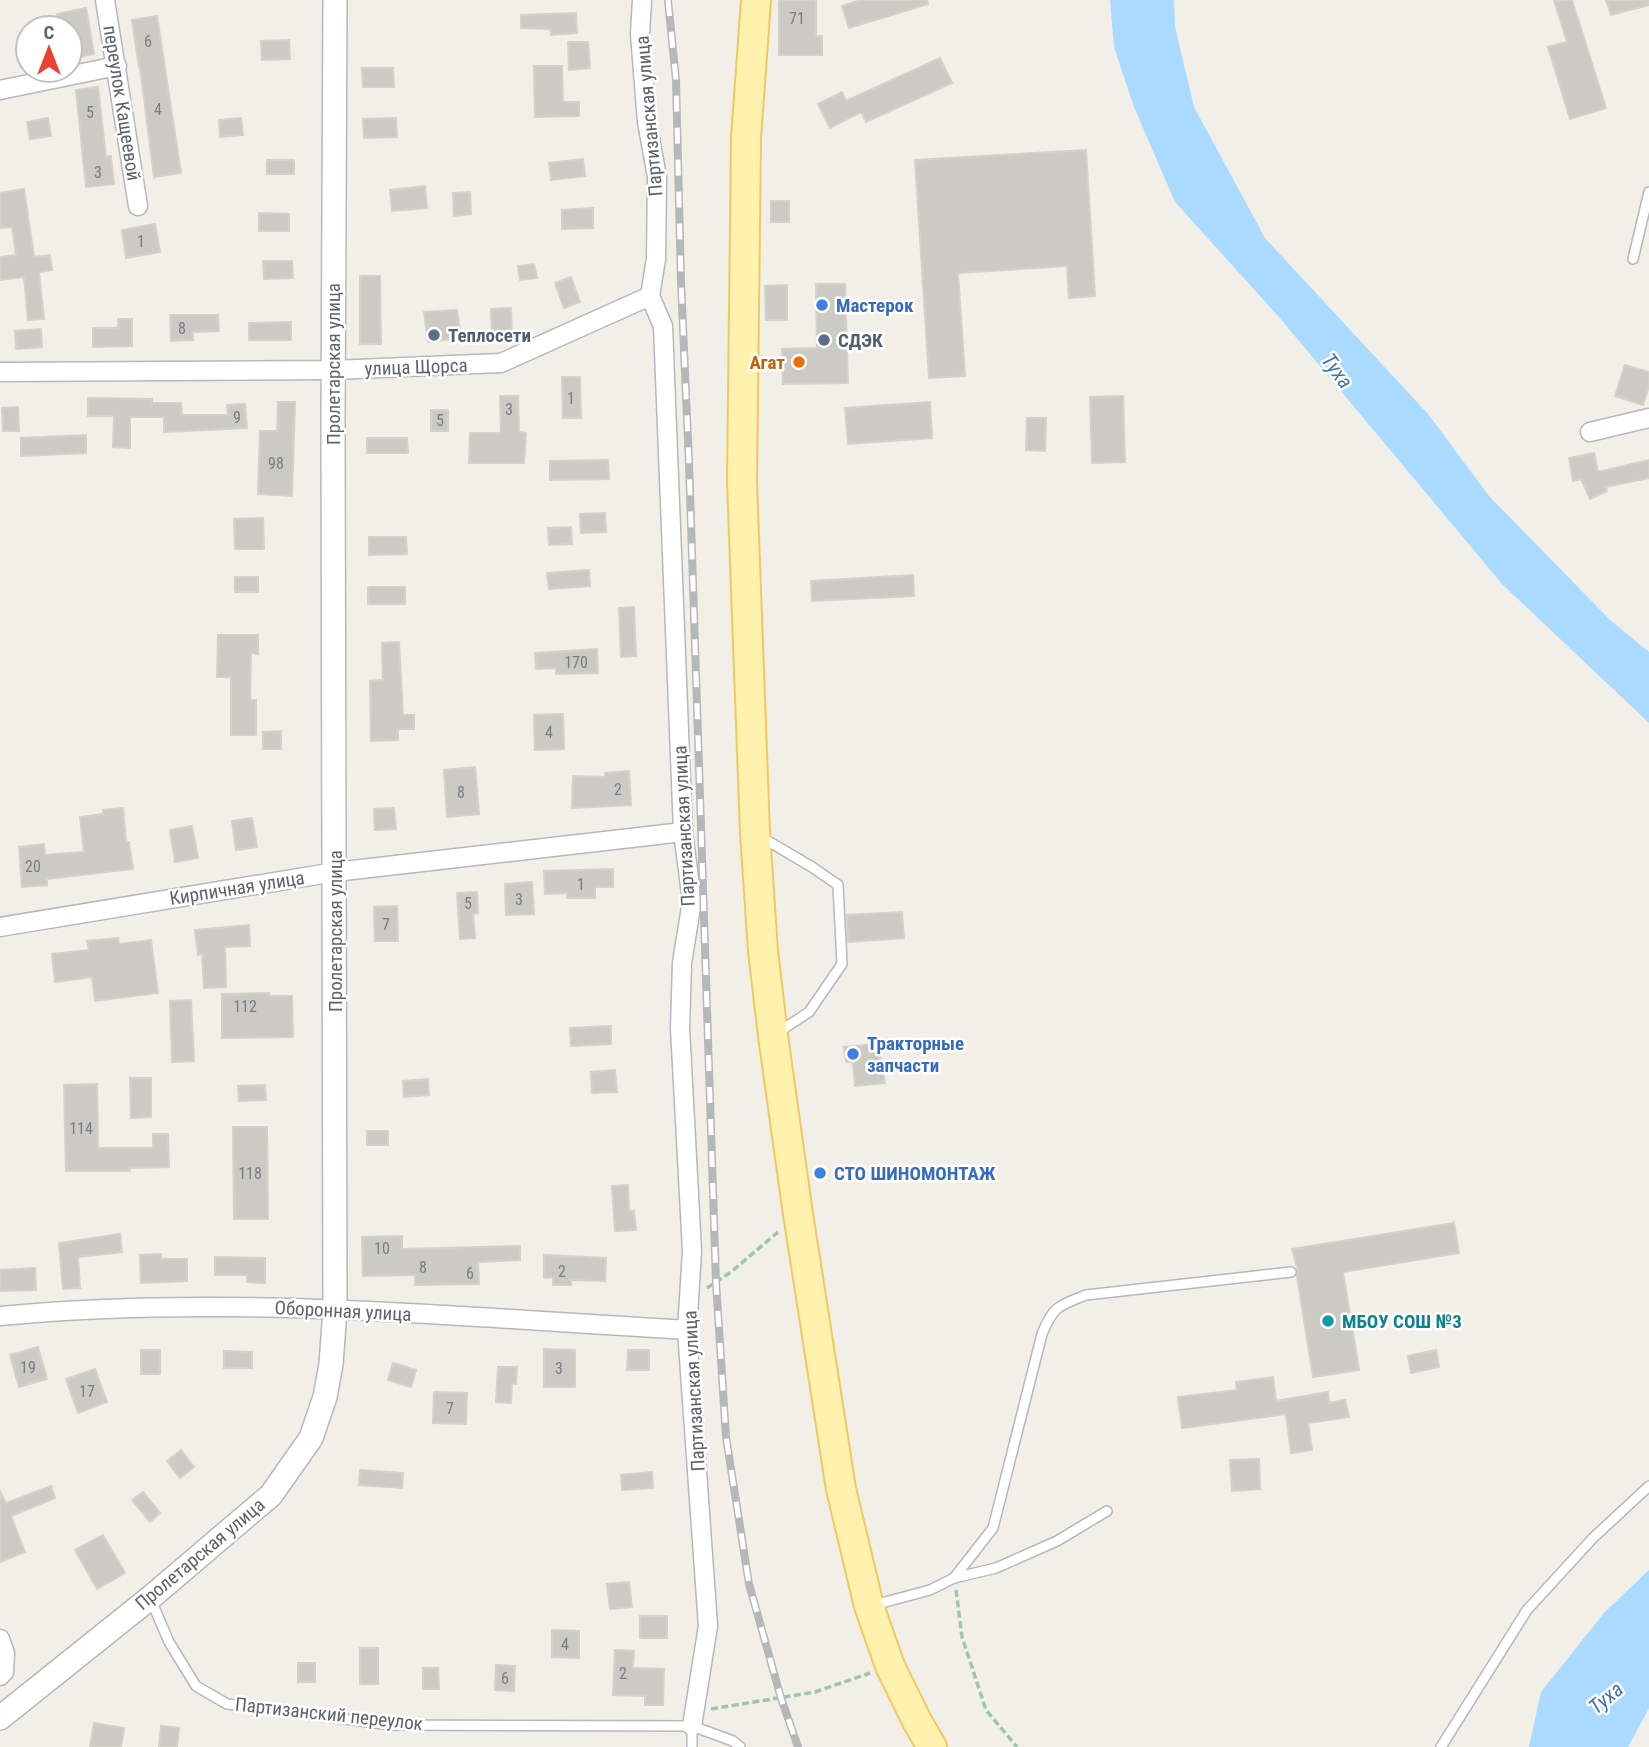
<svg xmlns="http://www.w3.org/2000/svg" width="1649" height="1747" font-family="'Roboto Condensed',sans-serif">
<rect width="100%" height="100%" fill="#f1efe8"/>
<g fill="#aadaff">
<polygon points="1110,0 1174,0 1175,27 1194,107 1265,238 1428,414 1489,496 1610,620 1649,652 1649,723 1502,584 1279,317 1175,202 1134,107 1114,47"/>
<polygon points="1649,1570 1649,1708 1628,1747 1529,1747 1541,1692 1604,1613"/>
</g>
<g fill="#cccac5" stroke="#d6d1c6" stroke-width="2">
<polygon points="779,0 816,0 816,36 822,36 822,55 779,55"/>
<polygon points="861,0 927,0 928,4 849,28 842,6"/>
<polygon points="1554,0 1572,0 1606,108 1570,119 1548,47 1567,42"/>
<polygon points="1606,0 1649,0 1649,5 1611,15"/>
<polygon points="86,8 94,54 70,59 70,28 60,28 57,14"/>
<polygon points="576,13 577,33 551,35 550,29 521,28 521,15"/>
<polygon points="157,16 181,173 154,177 140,67 139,67 132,20"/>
<polygon points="289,40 290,59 262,60 261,41"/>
<polygon points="568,42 588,42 590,68 569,70"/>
<polygon points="940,58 952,83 866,122 861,112 830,128 818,104 842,92 846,101"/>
<polygon points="534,66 562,66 563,102 579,102 579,116 535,117"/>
<polygon points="362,68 393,68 394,87 363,87"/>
<polygon points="98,87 106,157 111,156 114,184 86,187 76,90"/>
<polygon points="48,118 51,136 30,139 27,122"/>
<polygon points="241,118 243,135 220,137 219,120"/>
<polygon points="396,118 397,137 364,138 363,119"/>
<polygon points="1086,150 1095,296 1069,298 1067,266 958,273 965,376 929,378 915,160"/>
<polygon points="583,159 585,176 551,180 549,163"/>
<rect x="267" y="160" width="27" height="14"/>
<polygon points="425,186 427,208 392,211 390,190"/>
<polygon points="24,189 34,257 50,255 52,270 39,272 44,319 28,320 24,277 0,280 0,257 16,255 12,227 0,228 0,193"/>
<polygon points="470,192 471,214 454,216 453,193"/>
<rect x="771" y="201" width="18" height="21"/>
<polygon points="593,208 593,228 562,229 562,210"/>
<polygon points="259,213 289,214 289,231 259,231"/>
<polygon points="155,224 160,252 126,258 122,230"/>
<polygon points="263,261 292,261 293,278 264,279"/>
<polygon points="534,264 537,278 520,280 518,266"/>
<polygon points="360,276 380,276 381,344 360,344"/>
<polygon points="571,277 580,302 564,308 555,283"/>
<polygon points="816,284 845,284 848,383 783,384 782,349 817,348"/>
<polygon points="787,285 787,320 766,320 765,286"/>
<polygon points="511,308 512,337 492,338 491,309"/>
<polygon points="457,310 461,338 428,342 424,312"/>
<polygon points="170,315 218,315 219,331 193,332 193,340 171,341"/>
<polygon points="118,319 132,319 132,346 93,347 93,328 118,328"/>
<polygon points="291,322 291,340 249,340 249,323"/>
<polygon points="41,329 42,347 16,349 15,331"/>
<polygon points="1625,365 1649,372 1649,386 1643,405 1615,396"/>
<polygon points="562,377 580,377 581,418 563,418"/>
<polygon points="500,396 518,396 519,432 526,433 524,463 469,463 470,433 501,433"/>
<polygon points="1123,396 1125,462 1092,463 1090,397"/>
<polygon points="88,398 152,399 152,403 181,403 182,415 228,415 227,405 245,404 247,428 164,432 164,417 130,417 130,448 113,447 114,416 88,416"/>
<polygon points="278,402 295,402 292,496 258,494 260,431 277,431"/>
<polygon points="930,402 932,438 848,444 845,408"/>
<polygon points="18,407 19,431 3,431 2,408"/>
<rect x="431" y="410" width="17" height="21"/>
<polygon points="1027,418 1046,418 1045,451 1026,450"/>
<polygon points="86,435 86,453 21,456 21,438"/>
<polygon points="367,438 407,438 408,453 367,453"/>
<polygon points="1594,453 1598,472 1649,460 1649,478 1605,487 1607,491 1590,499 1581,479 1573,481 1569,458"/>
<polygon points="608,460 609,479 550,480 550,461"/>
<polygon points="605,513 606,532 581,533 580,514"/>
<polygon points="263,518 264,549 235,549 234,519"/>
<polygon points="571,527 572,544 549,545 548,528"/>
<polygon points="369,537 406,537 407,554 369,555"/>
<polygon points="589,570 590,586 549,589 547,573"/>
<polygon points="913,575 914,596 812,601 811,581"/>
<rect x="235" y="577" width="23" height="15"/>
<rect x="368" y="587" width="37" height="17"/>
<polygon points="634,607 636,656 621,657 619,608"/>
<polygon points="218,635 258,635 258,654 251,653 250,700 256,700 256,735 231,735 231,677 217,677"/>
<polygon points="399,642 403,715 414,715 414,729 398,729 398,740 371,741 370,681 383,680 382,643"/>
<polygon points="597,649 598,673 556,674 556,668 536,669 535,653"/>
<polygon points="563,714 564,749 535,750 534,715"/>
<polygon points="281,731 281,749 263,749 263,732"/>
<polygon points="475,767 479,814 447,817 444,770"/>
<polygon points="629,771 631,805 572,808 573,776 605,777 605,773"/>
<polygon points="123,808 126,842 129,842 133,869 47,879 47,885 22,887 19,847 44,844 45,855 84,852 80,817 103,814 103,810"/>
<polygon points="394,808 396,829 375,830 374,809"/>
<polygon points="252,818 257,847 236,850 232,821"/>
<polygon points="192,826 198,858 175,862 170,830"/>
<polygon points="613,869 613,887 595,887 595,898 567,898 567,893 545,894 544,871"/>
<polygon points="532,882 534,914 506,915 505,884"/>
<polygon points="477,892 478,913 473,914 475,938 460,939 457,893"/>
<polygon points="397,906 398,941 375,941 374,907"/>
<polygon points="902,912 904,938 848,942 847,915"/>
<polygon points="249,925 250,946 225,947 226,987 204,988 202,954 198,955 195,930"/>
<polygon points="118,938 119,944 151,940 158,993 95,1001 92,977 55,982 52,954 89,950 87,941"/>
<polygon points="269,993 269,996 292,996 293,1037 222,1038 222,994"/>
<polygon points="191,1000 194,1061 172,1062 170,1001"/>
<polygon points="611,1026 611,1044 571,1046 570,1028"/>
<polygon points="878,1044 885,1083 855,1086 853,1062 846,1062 844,1047"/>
<polygon points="615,1070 617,1092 592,1093 591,1072"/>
<polygon points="130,1078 151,1078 151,1117 131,1118"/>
<polygon points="428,1079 429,1095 404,1097 403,1081"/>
<polygon points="97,1084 98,1148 153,1148 153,1134 168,1134 169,1167 130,1168 130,1171 66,1171 64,1085"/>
<polygon points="265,1085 266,1100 239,1101 238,1086"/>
<polygon points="233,1127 267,1127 268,1219 234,1219"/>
<rect x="367" y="1131" width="21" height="14"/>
<polygon points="628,1185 629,1211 634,1211 636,1230 615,1231 612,1186"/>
<polygon points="1454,1223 1459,1253 1343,1272 1359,1370 1313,1377 1297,1276 1298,1271 1292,1249"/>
<polygon points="120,1234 122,1252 78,1257 80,1288 63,1289 59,1243"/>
<polygon points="402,1236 402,1249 520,1246 520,1260 478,1262 479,1284 415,1285 415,1275 363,1276 362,1237"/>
<polygon points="161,1254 161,1259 187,1259 187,1281 141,1283 140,1255"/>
<polygon points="544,1255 606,1258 605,1281 571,1280 571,1285 553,1285 553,1277 544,1278"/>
<polygon points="215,1257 265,1258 265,1283 247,1282 247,1275 215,1275"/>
<polygon points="35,1268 36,1290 0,1291 0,1270"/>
<polygon points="38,1347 47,1379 19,1387 10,1355"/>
<polygon points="544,1349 575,1350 575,1387 544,1387"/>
<rect x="141" y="1350" width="19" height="24"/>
<polygon points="628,1350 649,1350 649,1370 627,1370"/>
<polygon points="1436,1350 1439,1367 1411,1373 1408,1356"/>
<polygon points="224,1351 252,1352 252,1368 224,1368"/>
<polygon points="393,1363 416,1370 411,1387 388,1380"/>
<polygon points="498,1367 517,1367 516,1384 512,1383 511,1403 496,1402"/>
<polygon points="95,1369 107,1402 78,1413 66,1379"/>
<polygon points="1273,1377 1276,1401 1328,1392 1329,1403 1345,1400 1349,1417 1308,1423 1312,1450 1291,1453 1286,1414 1182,1428 1178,1397 1237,1390 1236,1382"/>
<polygon points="434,1392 467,1393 466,1424 433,1423"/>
<polygon points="181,1450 194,1467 180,1478 167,1461"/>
<polygon points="1259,1459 1260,1489 1232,1491 1230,1460"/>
<polygon points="360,1470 403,1473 402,1488 359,1485"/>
<polygon points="652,1472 653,1488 622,1490 621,1475"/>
<polygon points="51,1486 55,1498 11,1516 25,1552 0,1562 0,1491 6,1503"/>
<polygon points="143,1492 160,1513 150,1522 132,1500"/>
<polygon points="103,1535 125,1573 97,1589 75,1550"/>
<polygon points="629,1582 632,1607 610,1609 607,1584"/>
<rect x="640" y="1616" width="27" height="22"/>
<polygon points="552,1630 579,1631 579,1658 552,1657"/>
<rect x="360" y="1648" width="18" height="36"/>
<polygon points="615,1650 634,1651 633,1668 664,1669 663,1705 645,1705 645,1696 613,1695"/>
<rect x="298" y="1663" width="17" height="19"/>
<polygon points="496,1665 515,1666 514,1691 495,1690"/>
<polygon points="423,1668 438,1668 439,1689 423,1689"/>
<polygon points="94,1723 124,1728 121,1747 90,1747"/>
<polygon points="161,1726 179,1728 177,1747 159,1747"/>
</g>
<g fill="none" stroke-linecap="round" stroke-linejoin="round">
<defs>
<g id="service">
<polyline points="1633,259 1649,192"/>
<polyline points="761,837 812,867 838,885 842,964 809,1012 777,1033"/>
<path d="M954 1578 993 1528 1042 1334C1053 1306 1060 1305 1086 1295L1291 1272"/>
<polyline points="151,1600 169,1642 196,1686 227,1704 391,1725 692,1726 733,1741 740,1747"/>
<polyline points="874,1605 930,1590 954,1578 996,1568 1057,1541 1107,1511"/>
<polyline points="692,1747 692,1726"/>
<polyline points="1441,1747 1527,1610 1593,1538 1649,1486"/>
</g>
<g id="minor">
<polyline points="105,0 138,206"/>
<polyline points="642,0 640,34 647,122 657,177 656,259 650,296 663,326 683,832 692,901 682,963 680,1028 692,1251 687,1330 708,1626 692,1726"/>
<polyline points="0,90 117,66"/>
<polyline points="0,372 333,370 501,363 650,296"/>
<polyline points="1590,432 1649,418"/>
<polyline points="0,927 335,872 683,832"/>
<path d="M0 1316C228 1294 458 1317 687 1330"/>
<polyline points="0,1639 5,1653 4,1672 0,1676"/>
</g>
<polyline id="tertiary" points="0,1718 150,1598 271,1495 311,1438 325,1397 331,1364 335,1310 333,423 335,0"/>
<polyline id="primary" points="756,0 746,138 742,482 755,833 763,951 773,1036 798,1214 841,1489 869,1606 890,1666 917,1721 932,1747"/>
</defs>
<use href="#service" stroke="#b5b8bc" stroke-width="12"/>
<use href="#minor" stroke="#b5b8bc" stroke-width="21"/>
<use href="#tertiary" stroke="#b5b8bc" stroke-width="26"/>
<use href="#primary" stroke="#f2c960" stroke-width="32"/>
<g stroke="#9cc7a9" stroke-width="3.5" stroke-dasharray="7 3.5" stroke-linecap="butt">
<polyline points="707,1288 731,1272 778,1232"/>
<polyline points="956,1590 962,1637 986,1710 1017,1747"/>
<polyline points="711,1709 815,1692 870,1673"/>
</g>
<use href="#service" stroke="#fff" stroke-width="9"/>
<use href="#minor" stroke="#fff" stroke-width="18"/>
<use href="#tertiary" stroke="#fff" stroke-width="23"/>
<use href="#primary" stroke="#fff2af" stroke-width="28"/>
<defs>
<polyline id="rail" points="668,0 676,80 681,282 689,463 716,1282 726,1437 749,1584 781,1698 798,1747"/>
</defs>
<use href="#rail" stroke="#b6b7b8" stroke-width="8"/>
<use href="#rail" stroke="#fff" stroke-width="5" stroke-dasharray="16" stroke-linecap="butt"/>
</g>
<g fill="#3f7fe0" stroke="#fff" stroke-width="2.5">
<circle cx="822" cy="305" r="7"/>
<circle cx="853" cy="1054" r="7"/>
<circle cx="820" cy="1173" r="7"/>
</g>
<g fill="#5c6f8a" stroke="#fff" stroke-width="2.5">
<circle cx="434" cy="335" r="7"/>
<circle cx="824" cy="340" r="7"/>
</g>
<circle fill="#e8710a" stroke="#fff" stroke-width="2.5" cx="799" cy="362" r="7"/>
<circle fill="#0f9aa8" stroke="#fff" stroke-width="2.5" cx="1328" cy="1321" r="7"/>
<g text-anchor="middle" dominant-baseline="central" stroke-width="5" stroke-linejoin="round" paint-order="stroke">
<g font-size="16" fill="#7a7d7f">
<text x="797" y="18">71</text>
<text x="148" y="41">6</text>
<text x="158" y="109">4</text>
<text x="90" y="112">5</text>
<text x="98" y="172">3</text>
<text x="141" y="241">1</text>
<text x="182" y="328">8</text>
<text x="571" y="398">1</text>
<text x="509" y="409">3</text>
<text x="237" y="417">9</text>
<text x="440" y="420">5</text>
<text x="276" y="463">98</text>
<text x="576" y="662">170</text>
<text x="549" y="732">4</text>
<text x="618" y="789">2</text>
<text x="461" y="792">8</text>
<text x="33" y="866">20</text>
<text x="581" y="884">1</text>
<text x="519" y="899">3</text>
<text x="468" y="903">5</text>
<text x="386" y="924">7</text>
<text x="245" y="1006">112</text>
<text x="81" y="1128">114</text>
<text x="250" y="1173">118</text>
<text x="382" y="1248">10</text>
<text x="423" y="1267">8</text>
<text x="562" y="1271">2</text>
<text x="470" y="1273">6</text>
<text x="28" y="1367">19</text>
<text x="559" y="1368">3</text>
<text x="87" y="1391">17</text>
<text x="450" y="1408">7</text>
<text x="565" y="1644">4</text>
<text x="623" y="1673">2</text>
<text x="505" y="1678">6</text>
</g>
<g font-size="19" fill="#5f6368" stroke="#fff">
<text transform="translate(122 103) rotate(81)">переулок Кащеевой</text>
<text transform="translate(649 116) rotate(-95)">Партизанская улица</text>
<text transform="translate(333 364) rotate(-90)">Пролетарская улица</text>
<text transform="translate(416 367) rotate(-2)">улица Щорса</text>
<text transform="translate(684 826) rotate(-93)">Партизанская улица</text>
<text transform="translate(237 888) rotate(-9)">Кирпичная улица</text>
<text transform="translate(335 931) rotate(-90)">Пролетарская улица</text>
<text transform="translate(343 1311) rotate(3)">Оборонная улица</text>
<text transform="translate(694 1391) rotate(-93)">Партизанская улица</text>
<text transform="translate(200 1554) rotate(-40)">Пролетарская улица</text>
<text transform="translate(329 1714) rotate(6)">Партизанский переулок</text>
</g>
<g font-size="19" font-weight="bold" fill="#366cbe" stroke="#fff" text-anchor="start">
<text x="836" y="305">Мастерок</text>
<text x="867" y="1043">Тракторные<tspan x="867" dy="22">запчасти</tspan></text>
<text x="834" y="1173">СТО ШИНОМОНТАЖ</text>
</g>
<g font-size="19" font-weight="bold" fill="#4e5e75" stroke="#fff" text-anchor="start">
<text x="448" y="335">Теплосети</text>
<text x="838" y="340">СДЭК</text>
</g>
<g font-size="19" font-weight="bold" fill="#c56008" stroke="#fff" text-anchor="end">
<text x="785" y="362">Агат</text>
</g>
<g font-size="19" font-weight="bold" fill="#0d838f" stroke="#fff" text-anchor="start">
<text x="1342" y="1321">МБОУ СОШ №3</text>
</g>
<g font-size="21" font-style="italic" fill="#4174aa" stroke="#fff">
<text transform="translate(1337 371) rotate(54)">Туха</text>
<text transform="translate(1606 1698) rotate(-40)">Туха</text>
</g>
</g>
<g transform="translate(49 49)"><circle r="33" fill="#ffffff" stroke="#bfc1c3" stroke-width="2"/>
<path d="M0-5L12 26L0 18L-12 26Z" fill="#ea4335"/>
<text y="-10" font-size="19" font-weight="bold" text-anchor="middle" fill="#5f6368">С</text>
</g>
</svg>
